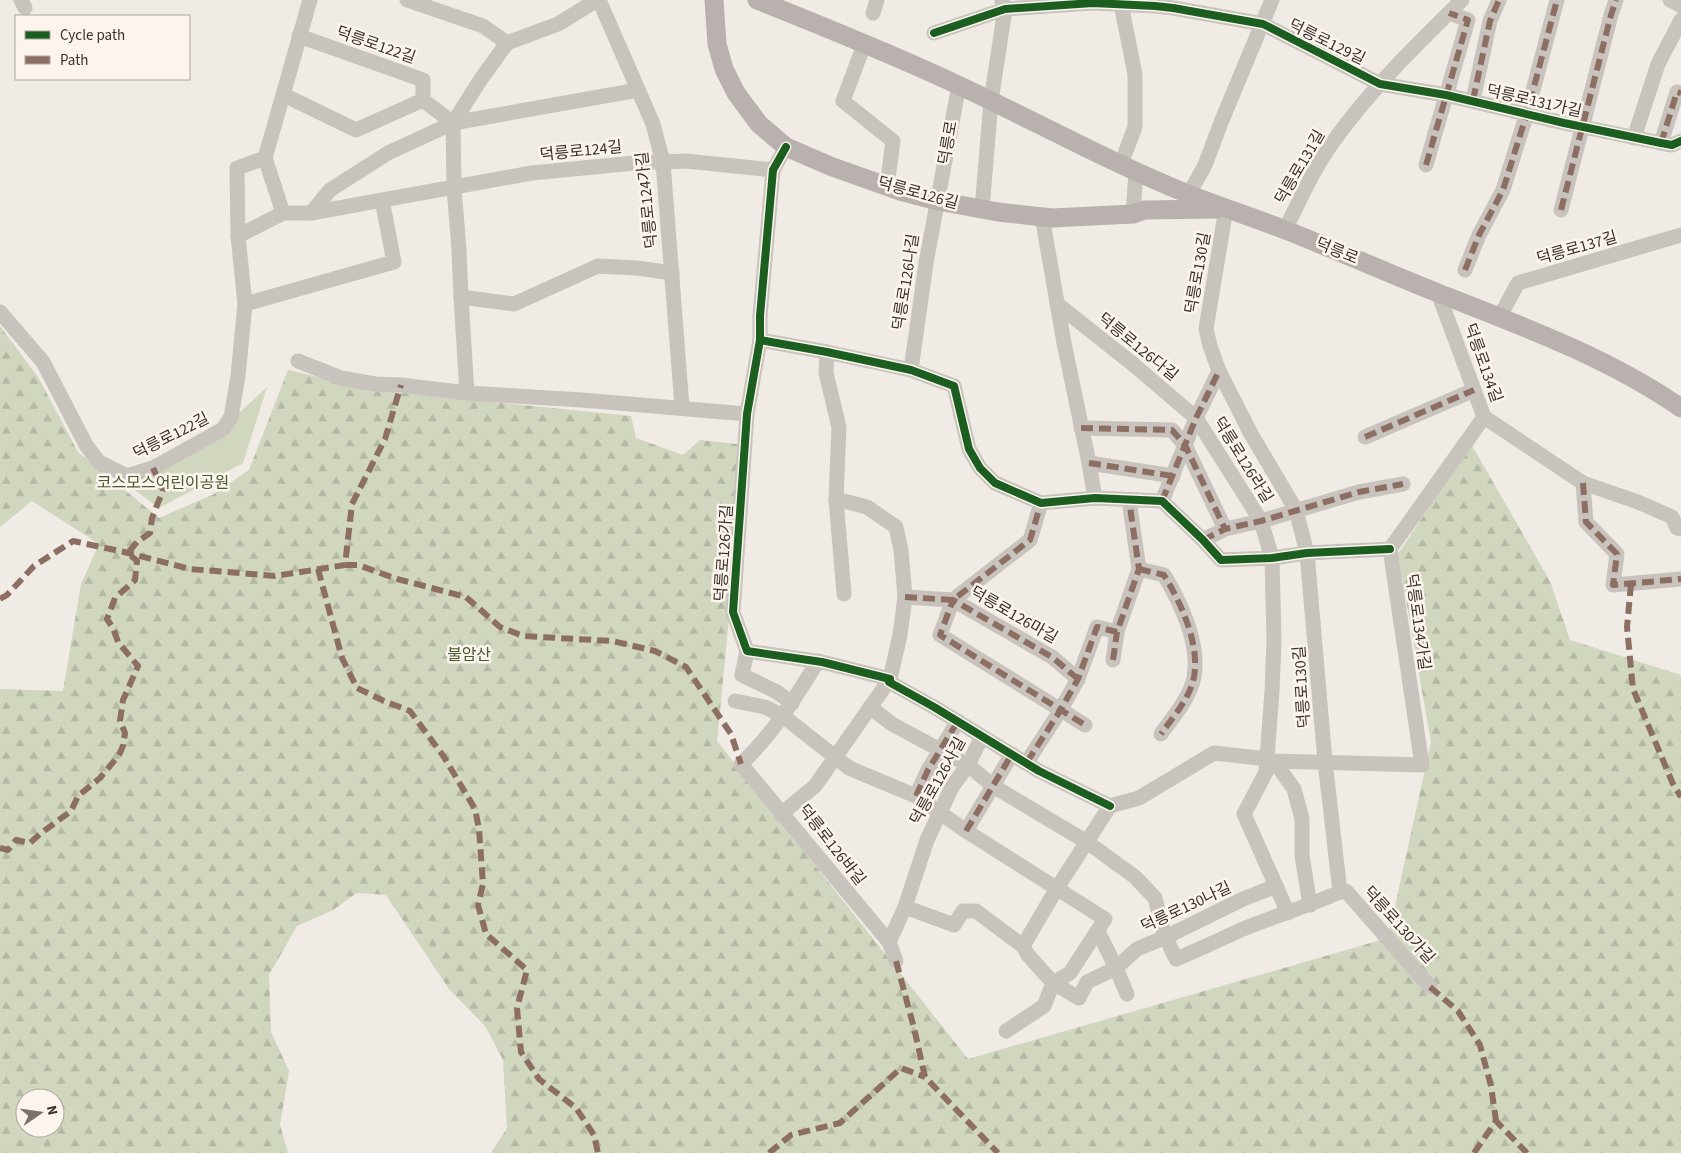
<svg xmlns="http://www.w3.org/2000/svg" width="1681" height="1153" font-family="'Source Sans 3','Noto Sans KR',sans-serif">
<defs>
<pattern id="forest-firs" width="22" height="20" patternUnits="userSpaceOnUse" patternTransform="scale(1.25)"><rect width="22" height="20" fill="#d1d6bf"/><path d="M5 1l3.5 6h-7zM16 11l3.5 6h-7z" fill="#b4b8a4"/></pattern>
</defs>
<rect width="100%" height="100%" fill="#f0ebe5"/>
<polygon fill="#d1d6bf" points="267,387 243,463 159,508 120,479 225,426"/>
<path fill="url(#forest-firs)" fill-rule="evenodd" d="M0 326 38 377 78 452 159 518 212 495 249 470 288 370 375 390 631 416 636 438 683 455 700 440 746 445 717 741 968 1059 1388 938 1431 742 1398 554 1471 444 1550 581 1570 640 1681 675V1153H491L507 1128 503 1060 485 1026 449 989 386 895 357 893 333 910 297 926 269 975 271 1032 289 1071 280 1125 288 1153H0V689L63 691 81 584 99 544 32 501 0 527ZM25 1098H55V1128H25Z"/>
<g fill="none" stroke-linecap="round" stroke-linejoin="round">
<g stroke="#c9c3be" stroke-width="15">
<polyline points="21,0 25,8"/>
<polyline points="407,0 483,26 507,43"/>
<polyline points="599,0 653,124 663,162 682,407"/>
<polyline points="1670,0 1681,6"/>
<polyline points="1121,4 1135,74 1135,127 1121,164"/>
<polyline points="873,13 877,0"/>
<polyline points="934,33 1005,9 1093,3 1155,6 1173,8 1263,24 1380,84 1446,95 1564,123 1661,143 1672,145 1681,141"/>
<polyline points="299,36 423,80 423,100 453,123"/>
<polyline points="865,42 843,101 893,141 887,186"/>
<polyline points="284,95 356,130 423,100"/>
<polyline points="1473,100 1490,21 1499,0"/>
<polyline points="1634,138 1658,64 1681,20"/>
<polyline points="1661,143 1677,92 1681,93"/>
<polyline points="786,147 773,170 760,316 760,340 747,414 733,612 747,651 822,662 890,679 889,682 934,707 1039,771 1110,806"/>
<polyline points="265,158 310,0"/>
<polyline points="265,158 283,213"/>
<polyline points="1426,165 1468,20 1449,13"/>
<polyline points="1189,194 1205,165 1222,120 1272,0"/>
<polyline points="982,209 991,101 1005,9 1002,1"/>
<polyline points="1226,209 1206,329 1210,346 1219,371 1251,434 1296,510 1307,553 1325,761 1340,892"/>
<polyline points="1561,210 1611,15 1616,0"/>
<polyline points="311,213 330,190 388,153 453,123 638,90"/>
<polyline points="1133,214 1136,172"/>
<polyline points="1042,216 1064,343 1089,463 1095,498"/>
<path d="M1285 230C1298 204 1310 176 1326 152 1364 96 1414 47 1462 0"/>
<polyline points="238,236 283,213 311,213 532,173 634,163 686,161 773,170"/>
<polyline points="1465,270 1479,235 1503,190 1527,113 1557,0"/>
<polyline points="1438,293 1484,417 1583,483 1638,502 1672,517 1677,528 1681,529"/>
<polyline points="461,297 514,304 598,266 637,268 672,273"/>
<polyline points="245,304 394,262 382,200"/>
<polyline points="1057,304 1134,365 1196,418 1261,521 1272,558 1274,641 1272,691 1266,772 1244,814 1288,913"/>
<polyline points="0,312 43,362 86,445 99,462 127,476 153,468 223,429 231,417 238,376 245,304 238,236 237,168 265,158"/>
<polyline points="1500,316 1518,283 1681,235"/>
<polyline points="760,340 827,352 911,370 954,386 969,449 980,468 995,483 1041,503 1095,498 1162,501 1203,540 1221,560 1272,558 1307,553 1390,549"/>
<polyline points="827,352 826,373 839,427 836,499 844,594"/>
<polyline points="298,361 341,378 375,384 401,385 467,393 582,400 747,414"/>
<polyline points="911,370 926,263 959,85"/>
<polyline points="467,393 461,297 459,250 454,188 453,123 481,79 507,43 558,24 597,0"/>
<polyline points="1081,428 1172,430 1185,445 1225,529"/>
<polyline points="1365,437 1474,390"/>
<polyline points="1089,463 1173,476"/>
<polyline points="1583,483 1586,522 1617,554 1613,585 1681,579"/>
<polyline points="1162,501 1196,418 1219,371"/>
<polyline points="1203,540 1225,529 1261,521 1359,492 1403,484"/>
<path d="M1139 569 1164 575C1181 603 1200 644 1194 677 1190 698 1173 717 1161 734"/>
<polyline points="905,597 953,600 1030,540 1041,503"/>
<polyline points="747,651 742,675 777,692 792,703"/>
<polyline points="1113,660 1117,632"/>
<path d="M818 661C795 698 773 734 741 764L889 942 896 961"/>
<polyline points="1078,679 1052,657 953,600 940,635 1085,725"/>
<polyline points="735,701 765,707 783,716 849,768 916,796 966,831 1105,919 1070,973 1053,983"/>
<path d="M870 707 892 724 968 765 993 786 1087 842 1135 877 1155 898 1164 934 1176 959C1199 950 1221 939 1243 929 1275 916 1308 906 1340 892L1346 891 1430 987"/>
<polyline points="1274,761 1294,789 1302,819 1302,855 1310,905"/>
<polyline points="1027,762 1060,711 1078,679 1097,627 1117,632 1139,569 1129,500"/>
<polyline points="916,796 928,770 958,721"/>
<polyline points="1110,806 1139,798 1214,753 1268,759 1274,761 1422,765 1390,549 1484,417"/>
<polyline points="781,814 815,786 890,679 900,635 905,597 901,550 896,527 867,507 836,499"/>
<polyline points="966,831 1012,754"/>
<polyline points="905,907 954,925 963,911 976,911 1023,946 1028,955 1053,983 1044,1006 1006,1031"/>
<polyline points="1098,931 1116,968 1127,994"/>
<polyline points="889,942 905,907 927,840 952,787 968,765 982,737"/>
<polyline points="1023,946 1057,888 1110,806"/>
<polyline points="1053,983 1079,998 1087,982 1116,968 1137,949 1166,937 1243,899 1276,886"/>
</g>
<g stroke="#b8b1ad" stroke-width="19">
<polyline points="714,0 717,44 724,69 736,93 759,124 786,147 830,166 900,191 938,201 998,212 1052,218 1133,214 1144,210 1217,209"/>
<path d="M757 0C825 27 892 54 958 85 1035 121 1109 162 1188 194 1221 207 1255 218 1288 231 1338 251 1388 273 1438 293 1522 326 1607 357 1681 408"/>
</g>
<g stroke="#8d6e63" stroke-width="6" stroke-dasharray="12 6" stroke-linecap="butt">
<polyline points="1473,100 1490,21 1499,0"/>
<polyline points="1661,143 1677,92 1681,93"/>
<polyline points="1426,165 1468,20 1449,13"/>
<polyline points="1561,210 1611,15 1616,0"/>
<polyline points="1465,270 1479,235 1503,190 1527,113 1557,0"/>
<polyline points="1081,428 1172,430 1185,445 1225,529"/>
<polyline points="1365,437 1474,390"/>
<polyline points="1089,463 1173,476"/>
<polyline points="1583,483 1586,522 1617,554 1613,585 1681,579"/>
<polyline points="1162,501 1196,418 1219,371"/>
<polyline points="1203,540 1225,529 1261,521 1359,492 1403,484"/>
<polyline points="345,565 358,565 397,579 466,597 500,627 523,636 612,641 655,651 686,667 731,734 741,764"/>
<polyline points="318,569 342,658 357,688 384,701 410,711 444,757 475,809 479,829 483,884 478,905 486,934 527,970 517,1008 521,1052 539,1079 576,1108 594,1135 598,1153"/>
<path d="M1139 569 1164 575C1181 603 1200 644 1194 677 1190 698 1173 717 1161 734"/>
<polyline points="1631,584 1627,627 1633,689 1673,784 1681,797"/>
<polyline points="905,597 953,600 1030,540 1041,503"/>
<polyline points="0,599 7,595 34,566 73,541 124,552 190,569 275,576 345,565 352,504 385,439 401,385"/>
<polyline points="1113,660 1117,632"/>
<polyline points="1078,679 1052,657 953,600 940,635 1085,725"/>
<polyline points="1027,762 1060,711 1078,679 1097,627 1117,632 1139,569 1129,500"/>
<polyline points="916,796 928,770 958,721"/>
<polyline points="966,831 1012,754"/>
<polyline points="0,848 8,850 16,840 30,843 40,834 71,811 78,796 100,778 119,755 123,746 125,733 120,721 123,700 138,666 118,642 113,628 107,619 115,598 135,580 137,561 128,553 137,542 150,533 152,518 163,490 153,468"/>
<polyline points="896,961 914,1028 925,1077 998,1153"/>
<polyline points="1430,987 1458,1011 1480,1045 1491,1086 1496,1121"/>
<polyline points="769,1153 791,1135 840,1123 901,1068 925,1077"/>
<polyline points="1474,1153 1496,1121 1527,1153"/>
</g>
<defs>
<g id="cycleway">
<polyline points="934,33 1005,9 1093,3 1155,6 1173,8 1263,24 1380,84 1446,95 1564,123 1661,143 1672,145 1681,141"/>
<polyline points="786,147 773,170 760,316 760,340 747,414 733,612 747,651 822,662 890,679 889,682 934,707 1039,771 1110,806"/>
<polyline points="760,340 827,352 911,370 954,386 969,449 980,468 995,483 1041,503 1095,498 1162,501 1203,540 1221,560 1272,558 1307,553 1390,549"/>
</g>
</defs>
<use href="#cycleway" stroke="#fbf5ee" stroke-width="11"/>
<use href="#cycleway" stroke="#1b5e20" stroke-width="8"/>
</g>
<g text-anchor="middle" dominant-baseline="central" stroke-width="5" stroke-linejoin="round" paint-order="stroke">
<g font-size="16" fill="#3b302b" stroke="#fbf5ee">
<text transform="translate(1327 42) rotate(26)">덕릉로129길</text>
<text transform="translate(376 45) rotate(19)">덕릉로122길</text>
<text transform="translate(1534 101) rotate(13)">덕릉로131가길</text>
<text transform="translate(948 143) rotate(-80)">덕릉로</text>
<text transform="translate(581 151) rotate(-6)">덕릉로124길</text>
<text transform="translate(1300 167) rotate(-60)">덕릉로131길</text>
<text transform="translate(918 193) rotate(15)">덕릉로126길</text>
<text transform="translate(647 200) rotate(-96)">덕릉로124가길</text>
<text transform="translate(1577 248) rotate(-16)">덕릉로137길</text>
<text transform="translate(1337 251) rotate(22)">덕릉로</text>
<text transform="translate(1198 273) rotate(-80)">덕릉로130길</text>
<text transform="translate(906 282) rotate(-81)">덕릉로126나길</text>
<text transform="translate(1138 347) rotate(39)">덕릉로126다길</text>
<text transform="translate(1483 363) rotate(70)">덕릉로134길</text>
<text transform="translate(171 436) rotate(-27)">덕릉로122길</text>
<text transform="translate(1243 460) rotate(58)">덕릉로126라길</text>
<text transform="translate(724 553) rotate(-86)">덕릉로126가길</text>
<text transform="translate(1014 615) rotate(30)">덕릉로126마길</text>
<text transform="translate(1418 622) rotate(82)">덕릉로134가길</text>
<text transform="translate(1302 687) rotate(-94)">덕릉로130길</text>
<text transform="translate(938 781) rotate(-61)">덕릉로126사길</text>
<text transform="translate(832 845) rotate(52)">덕릉로126바길</text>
<text transform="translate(1186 907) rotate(-25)">덕릉로130나길</text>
<text transform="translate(1399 925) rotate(48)">덕릉로130가길</text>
</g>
<g font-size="16" fill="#4a5a2e" stroke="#fbf5ee">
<text x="163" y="483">코스모스어린이공원</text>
<text x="469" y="655">불암산</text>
</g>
</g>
<rect x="15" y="15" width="175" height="65" fill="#fbf5ee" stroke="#aea6a0"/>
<rect x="25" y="31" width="25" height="8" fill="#1b5e20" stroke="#aea6a0"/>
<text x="60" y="40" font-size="15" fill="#3b302b">Cycle path</text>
<rect x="25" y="56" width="25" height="8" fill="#8d6e63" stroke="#aea6a0"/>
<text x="60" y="65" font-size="15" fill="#3b302b">Path</text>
<g transform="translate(40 1113) rotate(77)"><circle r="24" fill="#fbf5ee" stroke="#aea6a0"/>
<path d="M0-4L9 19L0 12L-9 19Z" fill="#7a716c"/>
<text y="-8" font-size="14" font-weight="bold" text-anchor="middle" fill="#3b302b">N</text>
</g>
</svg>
